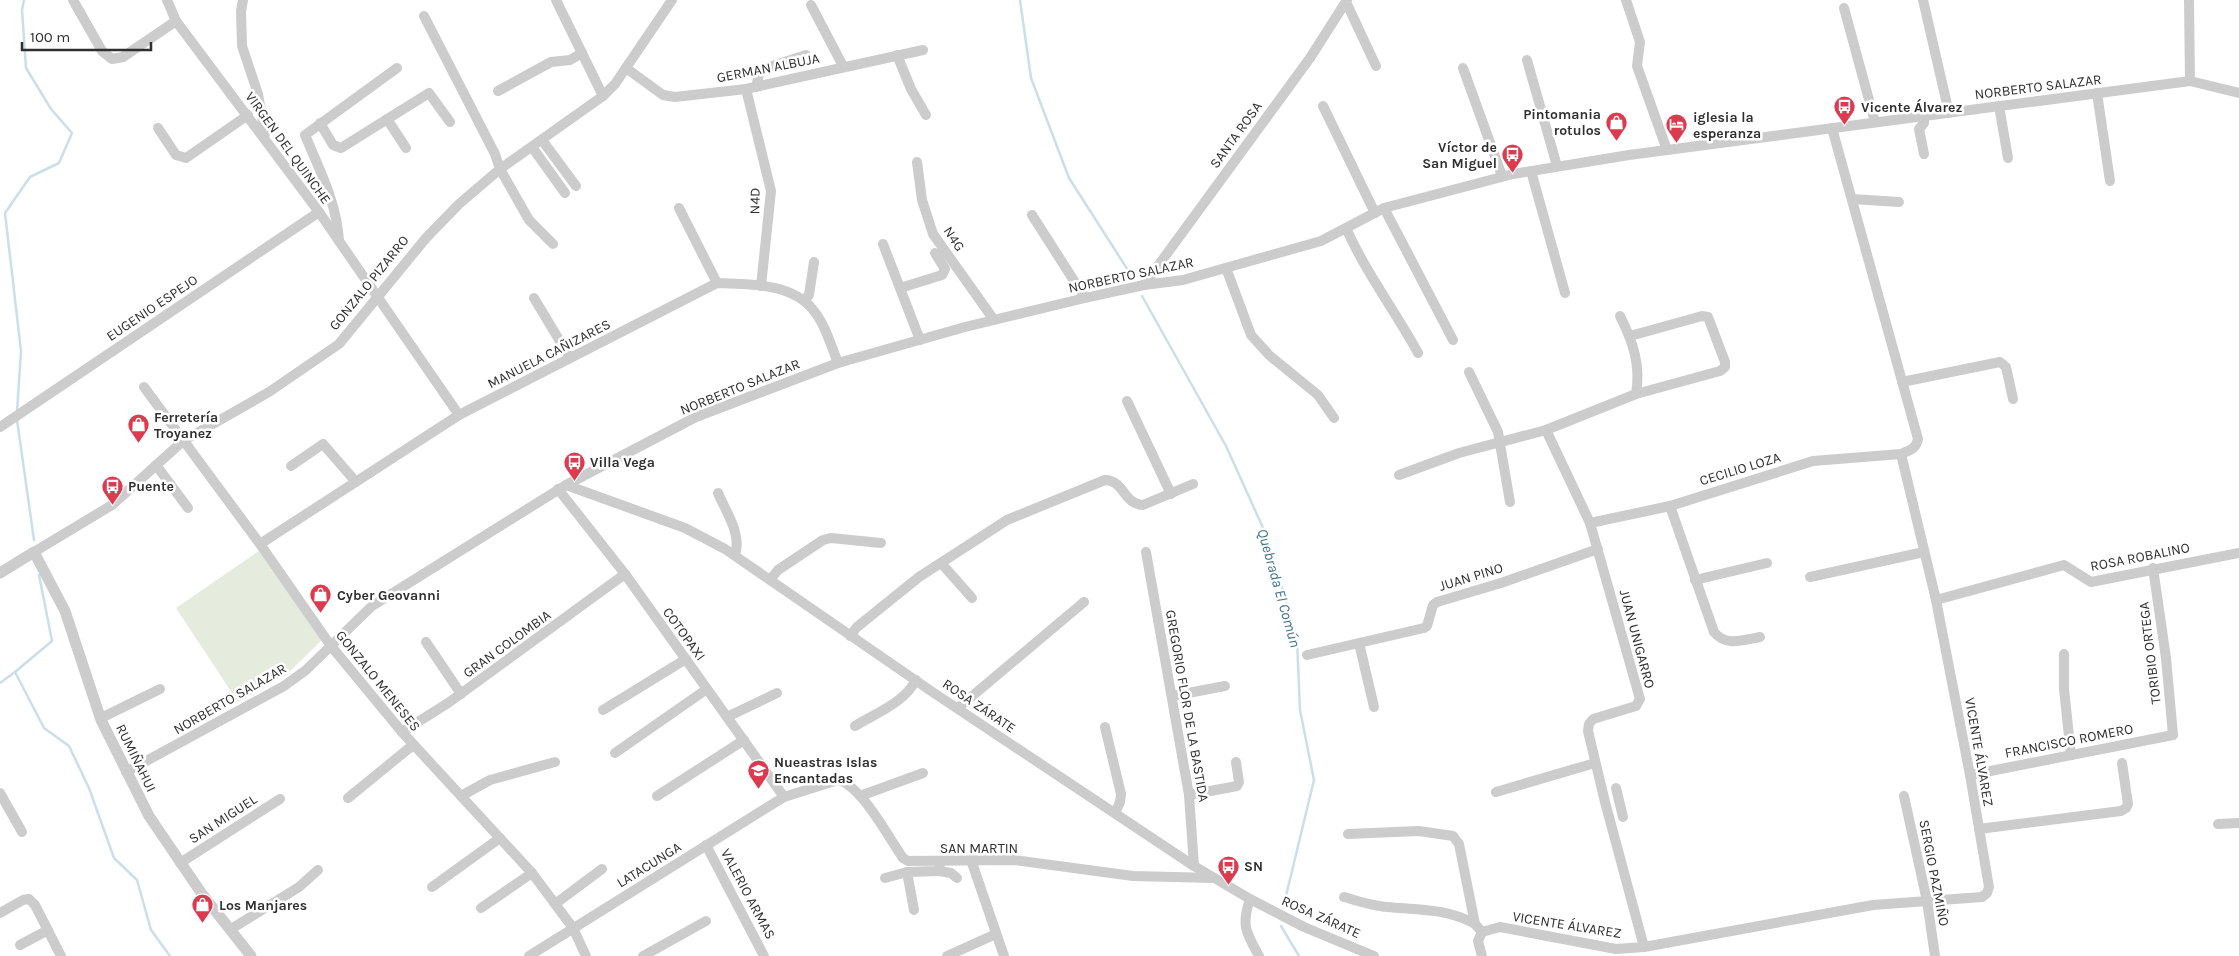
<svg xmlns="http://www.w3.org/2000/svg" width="2239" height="956" font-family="Karla,sans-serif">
<rect width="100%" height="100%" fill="#fff"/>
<polygon fill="#e5ebdd" points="259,551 322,640 287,674 238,702 176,608"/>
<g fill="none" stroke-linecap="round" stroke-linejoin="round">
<g stroke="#cadfea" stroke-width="2.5">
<polyline points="1020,0 1031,78 1069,178 1133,278"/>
<polyline points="1142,296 1226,446 1269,541 1297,640 1300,710 1314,780 1284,904"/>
<polyline points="17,412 21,351 5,213 30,177 59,163 72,133 51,109 26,68 22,10 24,0"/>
<polyline points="17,420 34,540"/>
<polyline points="39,575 52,641 15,672 44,728 69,746 89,788 114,858 137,880 151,930 170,956"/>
<polyline points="0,683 15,672"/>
<polyline points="1281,926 1299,956"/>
</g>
<g stroke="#ccc" stroke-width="10">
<polyline points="73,0 102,51 112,59 123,57 176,21 319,212 459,415"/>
<polyline points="167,0 176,21"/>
<polyline points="243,0 241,11 242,46 258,94 265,134"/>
<polyline points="556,0 603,96"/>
<polyline points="1626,0 1640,42 1637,66 1667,150"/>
<polyline points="1923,0 1949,113"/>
<polyline points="2189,0 2190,81"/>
<polyline points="1346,2 1376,66"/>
<polyline points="811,5 843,66"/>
<polyline points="1844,8 1875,122"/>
<polyline points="424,16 495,154 500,169 529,220 553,244"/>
<polyline points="897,55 911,89 926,115"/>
<polyline points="1527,60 1557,166"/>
<polyline points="626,68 663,95 675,97 746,89 923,50"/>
<polyline points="1463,68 1502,176"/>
<polyline points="747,72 760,70"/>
<polyline points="756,87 760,70 806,55"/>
<polyline points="746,89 771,191 761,286"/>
<polyline points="498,91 551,62 570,60 582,53"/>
<polyline points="2097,93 2110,181"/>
<polyline points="1323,106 1375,213"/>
<polyline points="1999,106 2008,158"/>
<polyline points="1924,115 1924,123 1919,129 1924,154"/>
<polyline points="387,119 406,148"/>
<polyline points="320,123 333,145 341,148 429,93 450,122"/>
<polyline points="158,128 176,155 186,158 248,115"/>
<polyline points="542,140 576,186"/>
<polyline points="532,147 565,193"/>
<polyline points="917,162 922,200 933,234 994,320"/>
<polyline points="1531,171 1565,293"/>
<polyline points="1852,199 1899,202"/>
<polyline points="679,208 717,283"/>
<polyline points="1384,208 1453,340"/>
<polyline points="1032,215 1085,298"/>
<path d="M1346 228C1366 273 1395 311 1418 353"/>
<path d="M339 241C337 203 319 169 305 135L397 68"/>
<polyline points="883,244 920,340"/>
<polyline points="1226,268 1251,335 1269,355 1318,395 1334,418"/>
<polyline points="1144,285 1310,58 1347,0"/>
<polyline points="900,288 942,275 945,269 935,253"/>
<polyline points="534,298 570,358"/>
<polyline points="804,300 809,295 814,262"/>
<path d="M1620 316C1633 342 1641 365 1636 394"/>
<polyline points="1469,372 1498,432 1510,502"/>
<polyline points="1902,382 2000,362 2006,367 2013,399"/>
<polyline points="144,387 260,544 331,646 402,732 532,873 573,928 586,956"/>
<polyline points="1127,401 1171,494"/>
<polyline points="0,427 319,212"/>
<polyline points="1546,430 1590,523 1640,699 1636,706 1593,719 1589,724 1588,731 1605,802 1644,947"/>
<polyline points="156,465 188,508"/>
<polyline points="291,466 323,444 356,482"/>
<polyline points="1399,475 1459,453 1546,430 1636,394 1720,371 1725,367 1725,362 1708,317 1702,316 1630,336"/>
<polyline points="566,485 685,528 725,549 931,691 1194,866 1250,899 1304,927 1374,956"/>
<polyline points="558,489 625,574 784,797"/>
<path d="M718 493C726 512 742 534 735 555"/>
<path d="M1670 506 1714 632C1726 647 1743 640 1760 637"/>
<path d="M1590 523 1670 506 1813 461 1901 454C1910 450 1916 449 1918 439L1832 128"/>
<path d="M260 544 459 415 717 283C749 284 793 283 814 311 826 326 831 346 838 363"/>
<polyline points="34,552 112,505 183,441 269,392 339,344 426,238 459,204 500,169 603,96 615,84 672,0"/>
<polyline points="1146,552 1189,795 1194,866"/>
<polyline points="942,564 972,598"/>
<polyline points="1810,577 1924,552"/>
<polyline points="770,580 778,570 823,540 831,538 881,543"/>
<polyline points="1695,580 1767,563"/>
<polyline points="1936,600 2064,565 2091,582 2239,553"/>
<path d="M850 636 857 627 919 577 1007 520 1105 480C1124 480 1123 504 1143 505L1193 484"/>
<polyline points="426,642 461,694"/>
<polyline points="1359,643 1374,707"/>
<polyline points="2064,654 2064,689 2071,755"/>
<polyline points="1307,655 1424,628 1427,626 1433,605 1437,602 1501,583 1598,549"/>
<polyline points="1172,696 1225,686"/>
<polyline points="958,708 1084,602"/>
<polyline points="603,710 686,659"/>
<polyline points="727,717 777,693"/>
<polyline points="101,718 160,689"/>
<path d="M855 726C876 713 904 703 916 680"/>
<polyline points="1105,727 1121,794 1120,802 1115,813"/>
<polyline points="402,732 448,703 625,574"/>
<polyline points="615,753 707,689"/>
<polyline points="126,772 284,686 306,670 372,606 566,485 696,417 838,363 965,327 1085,298 1144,285 1183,280 1321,241 1384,208 1513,174 1629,155 2190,81 2239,93"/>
<polyline points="1970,775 2173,735 2166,658 2153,568"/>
<polyline points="1616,788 1623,817"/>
<polyline points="1496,792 1595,763"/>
<polyline points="0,793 22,832"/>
<polyline points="1189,795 1237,786 1239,782 1236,762"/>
<polyline points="461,796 490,780 555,762"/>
<polyline points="657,796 744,740"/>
<polyline points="860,796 923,773"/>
<polyline points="1904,796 1927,901 1935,956"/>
<polyline points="348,798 413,745"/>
<polyline points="2218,824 2239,823"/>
<polyline points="1979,829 2121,811 2126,808 2128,804 2122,763"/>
<polyline points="1348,834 1419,831 1453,836 1459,844 1475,924 1482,932"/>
<polyline points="706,845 764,956"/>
<polyline points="971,860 1004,956"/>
<polyline points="180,863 280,799"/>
<polyline points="939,871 951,873 957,878"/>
<polyline points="885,878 907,872"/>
<polyline points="432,887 500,838"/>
<path d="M1344 897C1358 901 1373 906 1387 907 1417 910 1447 908 1475 924"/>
<path d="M1250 899C1241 926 1246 932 1259 956"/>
<polyline points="555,904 602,869"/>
<polyline points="481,908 532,873"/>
<polyline points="914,910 907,872 939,871 940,861"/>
<polyline points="0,913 23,900 29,899 35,905 61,956"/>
<polyline points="231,929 299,887 318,870"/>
<polyline points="1482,932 1500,927 1616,949 1644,947 1873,905 1982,897 1987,893 1989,887 1970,775 1936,600 1901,454"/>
<polyline points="20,945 48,930"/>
<path d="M529 956 784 797 838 780C862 786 888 837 903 858L908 861 1014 860 1133 876 1214 878"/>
<polyline points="643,956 706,921"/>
<polyline points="947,956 996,934"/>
<polyline points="1482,956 1478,941 1482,932"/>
</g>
<polyline stroke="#ccc" stroke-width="11" points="0,573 34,552 65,611 101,720 149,816 202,894 251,956"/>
</g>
<defs>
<symbol id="bus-pin" viewBox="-11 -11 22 30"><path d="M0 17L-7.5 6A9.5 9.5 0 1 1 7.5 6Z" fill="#dc3a4f" stroke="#fff"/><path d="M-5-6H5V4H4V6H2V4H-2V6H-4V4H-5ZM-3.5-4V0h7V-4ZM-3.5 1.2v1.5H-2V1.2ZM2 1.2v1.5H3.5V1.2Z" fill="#fff"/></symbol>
<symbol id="shop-pin" viewBox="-11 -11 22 30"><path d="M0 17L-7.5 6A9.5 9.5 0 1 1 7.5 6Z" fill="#dc3a4f" stroke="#fff"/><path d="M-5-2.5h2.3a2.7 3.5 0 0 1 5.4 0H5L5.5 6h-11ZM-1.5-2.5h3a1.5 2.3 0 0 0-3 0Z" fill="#fff"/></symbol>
<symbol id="hotel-pin" viewBox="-11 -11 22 30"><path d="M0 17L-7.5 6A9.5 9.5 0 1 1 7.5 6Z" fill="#dc3a4f" stroke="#fff"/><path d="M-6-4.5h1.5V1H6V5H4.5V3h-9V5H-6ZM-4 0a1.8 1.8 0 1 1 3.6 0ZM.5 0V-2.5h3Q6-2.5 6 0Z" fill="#fff"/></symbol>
<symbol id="school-pin" viewBox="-11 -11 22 30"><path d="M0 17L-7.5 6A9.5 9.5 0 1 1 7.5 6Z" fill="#dc3a4f" stroke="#fff"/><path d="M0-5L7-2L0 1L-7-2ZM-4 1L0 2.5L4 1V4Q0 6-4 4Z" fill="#fff"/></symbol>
</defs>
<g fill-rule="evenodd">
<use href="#bus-pin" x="1832" y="94" width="25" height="34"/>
<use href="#shop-pin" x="1604" y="110" width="25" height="34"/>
<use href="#hotel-pin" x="1664" y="112" width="25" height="34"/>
<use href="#bus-pin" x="1500" y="142" width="25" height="34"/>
<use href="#shop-pin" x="126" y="412" width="25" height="34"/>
<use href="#bus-pin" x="562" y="450" width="25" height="34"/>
<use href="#bus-pin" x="100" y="474" width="25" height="34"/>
<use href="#shop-pin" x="308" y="582" width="25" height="34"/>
<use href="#school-pin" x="746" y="758" width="25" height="34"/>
<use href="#bus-pin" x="1216" y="854" width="25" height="34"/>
<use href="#shop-pin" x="190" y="892" width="25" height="34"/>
</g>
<g text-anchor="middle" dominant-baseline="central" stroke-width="5" stroke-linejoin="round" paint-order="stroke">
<g font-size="14" fill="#2f2f2f" stroke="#fff">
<text transform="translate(768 68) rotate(-11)">GERMAN ALBUJA</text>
<text transform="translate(2038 87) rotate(-7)">NORBERTO SALAZAR</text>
<text transform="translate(1236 135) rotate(-54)">SANTA ROSA</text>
<text transform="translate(288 148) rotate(54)">VIRGEN DEL QUINCHE</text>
<text transform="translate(755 201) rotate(-89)">N4D</text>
<text transform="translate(954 239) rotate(56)">N4G</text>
<text transform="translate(1131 275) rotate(-12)">NORBERTO SALAZAR</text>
<text transform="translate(369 283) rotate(-51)">GONZALO PIZARRO</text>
<text transform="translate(152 308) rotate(-34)">EUGENIO ESPEJO</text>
<text transform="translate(549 354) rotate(-27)">MANUELA CAÑIZARES</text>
<text transform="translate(740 387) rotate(-22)">NORBERTO SALAZAR</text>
<text transform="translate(1740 469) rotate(-17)">CECILIO LOZA</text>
<text transform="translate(2140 557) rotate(-11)">ROSA ROBALINO</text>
<text transform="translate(1471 577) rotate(-17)">JUAN PINO</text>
<text transform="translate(684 634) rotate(54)">COTOPAXI</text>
<text transform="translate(1637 639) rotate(75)">JUAN UNIGARRO</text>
<text transform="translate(507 644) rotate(-36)">GRAN COLOMBIA</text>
<text transform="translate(2150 653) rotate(-97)">TORIBIO ORTEGA</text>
<text transform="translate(378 681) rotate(51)">GONZALO MENESES</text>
<text transform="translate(230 699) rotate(-30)">NORBERTO SALAZAR</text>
<text transform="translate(979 706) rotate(34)">ROSA ZÁRATE</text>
<text transform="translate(1187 706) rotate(80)">GREGORIO FLOR DE LA BASTIDA</text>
<text transform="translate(2069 741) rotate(-11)">FRANCISCO ROMERO</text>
<text transform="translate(1979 752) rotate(80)">VICENTE ÁLVAREZ</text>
<text transform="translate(136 758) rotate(64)">RUMIÑAHUI</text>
<text transform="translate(223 819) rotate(-33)">SAN MIGUEL</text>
<text x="979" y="848">SAN MARTIN</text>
<text transform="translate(649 865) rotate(-32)">LATACUNGA</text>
<text transform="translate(1934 873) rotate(79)">SERGIO PAZMIÑO</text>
<text transform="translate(748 894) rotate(62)">VALERIO ARMAS</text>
<text transform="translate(1321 917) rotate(24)">ROSA ZÁRATE</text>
<text transform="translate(1567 925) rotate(9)">VICENTE ÁLVAREZ</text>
</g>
<g font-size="14" font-weight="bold" fill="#2f2f2f" stroke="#fff" text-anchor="start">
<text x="1861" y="107">Vicente Álvarez</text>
<text x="1601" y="114" text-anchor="end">Pintomania<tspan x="1601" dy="16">rotulos</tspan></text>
<text x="1693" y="117">iglesia la<tspan x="1693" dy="16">esperanza</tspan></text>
<text x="1497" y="147" text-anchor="end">Víctor de<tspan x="1497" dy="16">San Miguel</tspan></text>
<text x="154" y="417">Ferretería<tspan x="154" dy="16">Troyanez</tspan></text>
<text x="590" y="462">Villa Vega</text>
<text x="128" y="486">Puente</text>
<text x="337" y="595">Cyber Geovanni</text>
<text x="774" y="762">Nueastras Islas<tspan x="774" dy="16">Encantadas</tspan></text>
<text x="1244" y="866">SN</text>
<text x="219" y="905">Los Manjares</text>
</g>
<g font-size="15" font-style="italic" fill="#41738d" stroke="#fff">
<text transform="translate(1279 588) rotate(74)">Quebrada El Común</text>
</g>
</g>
<path d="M22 42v8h129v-8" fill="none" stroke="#2f2f2f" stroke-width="2.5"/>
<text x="30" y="42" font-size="15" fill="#2f2f2f" stroke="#ffffff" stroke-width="4" paint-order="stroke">100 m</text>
</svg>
